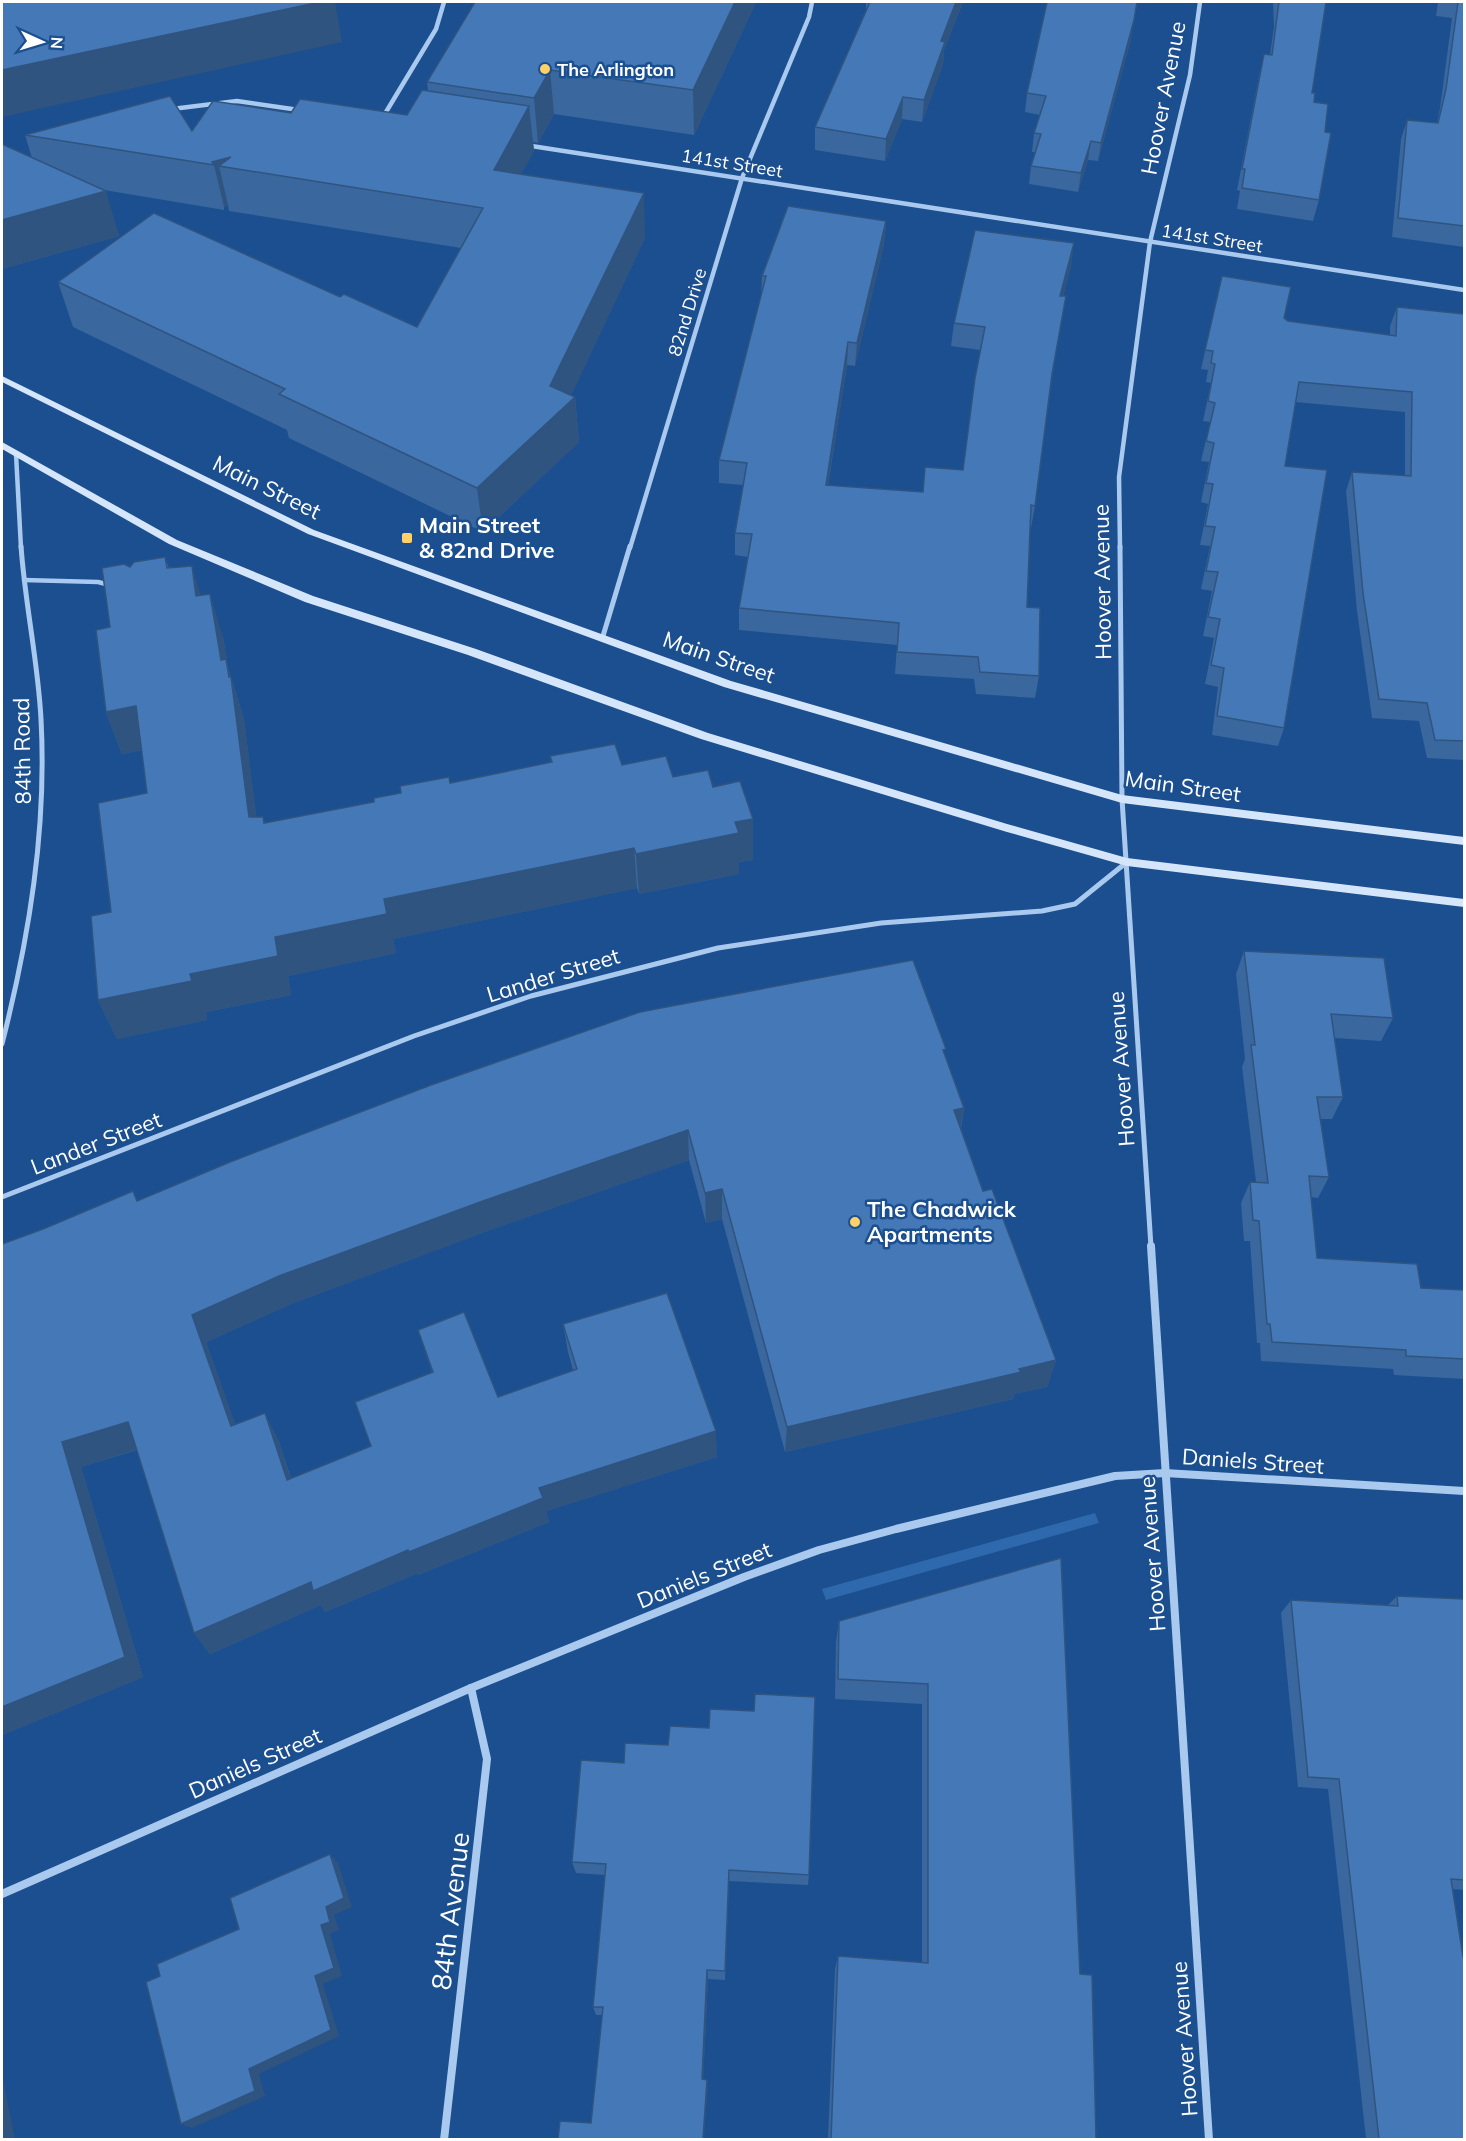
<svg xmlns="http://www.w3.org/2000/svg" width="1466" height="2141" font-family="Mulish,sans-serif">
<rect width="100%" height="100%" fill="#1b4f8f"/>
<polygon fill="#2e69ad" points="1095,1513 1099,1523 826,1600 822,1589"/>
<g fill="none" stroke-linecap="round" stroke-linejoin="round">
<polyline stroke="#a9c9ee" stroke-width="4.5" points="24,580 98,582 110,585"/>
<g stroke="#a9c9ee" stroke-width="4.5">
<polyline points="172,109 237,101 299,110"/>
<polyline points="383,117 436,29 444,2"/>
<polyline points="525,145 1464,290"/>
<polyline points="16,454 21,548"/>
<polyline points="630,548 742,178 809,17 812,2"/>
<polyline points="1120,548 1119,477 1150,242 1190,75 1200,2"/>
</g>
<g stroke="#a9c9ee" stroke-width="5">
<polyline points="1120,546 1122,799 1151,1247"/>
<polyline points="603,636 630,546"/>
<path d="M2 1044C29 938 47 829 41 719 38 661 25 604 21 546"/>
<polyline points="2,1197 414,1036 531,996 718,948 881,923 1042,911 1075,904 1127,862"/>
</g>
<g stroke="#a9c9ee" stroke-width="8">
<polyline points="1151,1246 1209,2140"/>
<polyline points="2,1894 471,1688 744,1577 819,1550 896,1529 1115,1476 1165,1473 1464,1491"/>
<polyline points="444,2140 487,1759 471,1688"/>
</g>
<g fill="#d6e6fa" fill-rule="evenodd">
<polygon points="2,376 314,530 731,681 1122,795 1464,837 1464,845 1122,803 724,687 308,534 2,382"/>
<polygon points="2,442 177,540 313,596 476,649 708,733 1007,824 1127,858 1464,899 1464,907 1127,866 1007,832 701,739 468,655 305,602 169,544 2,449"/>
</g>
</g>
<g fill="#3a679d">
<polygon points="475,2 756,2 694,135 554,114 538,143 533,142 534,151 521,174 645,238 571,395 575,397 579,442 483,532 289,438 287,430 73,327 58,282 340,297 417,327 461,248 229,211 228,205 224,207 224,210 104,190 119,236 2,269 2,144 32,158 25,135 192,131 291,113 407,115 428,91 427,82"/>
<polygon points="866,2 963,2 944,50 943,64 922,122 902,119 885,161 815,150 815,127 866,10"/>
<polygon points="1273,2 1326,2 1312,93 1314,102 1319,200 1313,221 1237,209 1240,191 1237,190 1259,76 1264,54 1270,55 1274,26"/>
<polygon points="1438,2 1464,2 1464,247 1392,237 1401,139 1407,120 1437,123 1440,108 1452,18 1436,16"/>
<polygon points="1131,39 1098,161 1088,160 1078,192 1029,184 1031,166 1035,152 1032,152 1034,133 1040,115 1025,112 1027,93"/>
<polygon points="886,221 884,244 855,366 847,365 828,485 923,492 963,470 980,350 951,346 954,323 1071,266 1063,296 1035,506 1031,528 1030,528 1027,607 1039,676 1035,698 976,694 974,679 895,674 897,645 739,630 739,608 748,557 735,555 735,533 743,485 719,483 719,460 761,296 762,276"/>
<polygon points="1222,276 1288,321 1390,335 1390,326 1397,307 1464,314 1464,760 1427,758 1419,721 1372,718 1357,611 1346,491 1352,472 1405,476 1405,412 1295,402 1285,466 1284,728 1278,746 1212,735 1218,687 1205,684 1214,638 1203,636 1212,591 1201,589 1210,546 1200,545 1208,504 1201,502 1209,462 1201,461 1210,422 1203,421 1211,383 1206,382 1208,370 1201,369"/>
<polygon points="165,557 169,568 201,596 223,637 228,667 244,719 256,817 263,817 265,823 374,802 401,793 551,762 550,756 622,765 713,787 753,819 753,860 739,862 739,874 639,894 637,888 393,939 396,953 288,976 291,995 206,1012 207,1020 117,1039 98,1000 111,912 147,793 142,750 122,754 106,712 110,627 130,567"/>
<polygon points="1244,951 1393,1018 1381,1041 1334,1038 1343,1097 1332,1119 1320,1119 1329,1177 1318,1198 1311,1197 1317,1258 1421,1288 1464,1290 1464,1379 1394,1375 1393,1369 1261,1361 1260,1343 1257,1343 1250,1241 1244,1241 1241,1203 1250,1182 1256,1182 1242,1067 1245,1059 1236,974"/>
<polygon points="945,1057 964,1108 961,1128 983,1191 1056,1360 1047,1387 1014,1394 1013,1399 785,1452 722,1219 706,1223 689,1160 490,1230 291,1304 206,1342 235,1424 278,1439 291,1478 371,1446 432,1372 418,1330 498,1397 573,1370 568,1352 563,1324 717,1457 546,1511 549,1522 418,1575 418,1573 325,1612 321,1605 210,1654 194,1633 137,1450 81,1467 143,1677 2,1735 138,1200"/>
<polygon points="1061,1558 1080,1974 1096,2139 828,2139 835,1969 838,1956 922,1963 922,1704 835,1699 836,1642 839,1621"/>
<polygon points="1397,1596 1464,1599 1464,1890 1452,1889 1464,2139 1366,2139 1328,1789 1298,1787 1281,1613 1291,1600 1388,1605"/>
<polygon points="581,1760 809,1875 808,1885 729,1881 725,1980 708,1979 703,2079 708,2086 602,2015 596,2015 593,2007 605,1875 576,1873 572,1862"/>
</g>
<g fill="#305480">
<polygon points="320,2 335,2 342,42 2,117 2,70"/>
<polygon points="735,2 756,2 694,135 693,90"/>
<polygon points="956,2 963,2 944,50 943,64 922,122 924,100 941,41"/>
<polygon points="1134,20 1131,39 1098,161 1101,143"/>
<polygon points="550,70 554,114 538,143 534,98"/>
<polygon points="903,97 902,119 885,161 886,139"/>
<polygon points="529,106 534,151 499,215 494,170"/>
<polygon points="1091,141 1088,160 1078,192 1081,173"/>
<polygon points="231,157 219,166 228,205 224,207 214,165 212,162"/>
<polygon points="106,191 119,236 2,269 2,220"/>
<polygon points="644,193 645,238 566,406 575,397 579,442 483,532 477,488 550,386"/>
<polygon points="886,221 884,244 855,366 857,343"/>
<polygon points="1074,243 1071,266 1057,319 1060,296"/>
<polygon points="848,342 847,365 824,507 826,485"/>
<polygon points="192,566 205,610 196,596"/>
<polygon points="210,594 223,637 228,667 244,719 262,858 249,817"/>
<polygon points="136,706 151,748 122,754 106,712"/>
<polygon points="753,819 753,860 739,862 739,874 639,894 636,854 735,822"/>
<polygon points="634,848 637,888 393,939 396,953 288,976 291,995 206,1012 207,1020 117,1039 98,1000 190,974 275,937 384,899"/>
<polygon points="964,1108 958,1139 954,1110"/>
<polygon points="688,1130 689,1160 490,1230 291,1304 206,1342 245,1451 231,1426 192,1315 279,1276 483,1201"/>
<polygon points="722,1189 722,1219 706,1223 705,1193"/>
<polygon points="1056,1360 1047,1387 1014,1394 1013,1399 785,1452 787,1427 1019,1369"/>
<polygon points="265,1413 278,1439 299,1504 287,1480"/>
<polygon points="128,1422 145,1447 81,1467 143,1677 2,1735 2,1707 62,1442"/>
<polygon points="716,1431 717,1457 546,1511 549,1522 418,1575 418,1573 325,1612 321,1605 210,1654 194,1633 311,1582 539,1488"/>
<polygon points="330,1854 338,1863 352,1907 334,1915 339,1930 330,1934 342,1976 323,1984 339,2036 259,2074 265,2096 192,2128 181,2124 249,2069 315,1976 321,1925 326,1907"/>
<polygon points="707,1970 708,1979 703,2086 702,2079"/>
<polygon points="2,2075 15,2139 3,2139 2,2131"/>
<polygon points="707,2080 708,2086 704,2139 703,2139"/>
</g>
<g fill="#4478b7" stroke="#305480" stroke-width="1.5">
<polygon points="2,2 320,2 2,70"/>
<polygon points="475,2 735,2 693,90 550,70 534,98 427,82"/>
<polygon points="870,2 956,2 941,41 945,42 924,100 903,97 886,139 815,127"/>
<polygon points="1047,2 1137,2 1134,20 1101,143 1091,141 1081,173 1031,166 1041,134 1034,133 1046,96 1027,93"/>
<polygon points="1279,2 1326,2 1312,93 1315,93 1314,102 1328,104 1325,132 1331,133 1319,200 1242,188 1245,169 1242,169 1264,54 1272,55"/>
<polygon points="1458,2 1464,2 1464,226 1398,218 1407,120 1438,123 1446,89"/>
<polygon points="422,90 529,106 494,170 644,193 550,386 575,397 477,488 279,394 285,389 58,282 154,213 340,297 344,294 417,327 483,208 219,166 231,157 212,162 214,165 25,135 170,96 192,131 213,101 291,113 300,99 407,115"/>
<polygon points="2,144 106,191 2,220"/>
<polygon points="788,206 886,221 857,343 848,342 826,485 923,492 925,467 963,470 975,378 985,327 954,323 975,230 1074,243 1060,296 1066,296 1052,374 1035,506 1031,505 1027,607 1040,608 1039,676 980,672 978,657 897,652 899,623 739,608 752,534 735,533 747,463 719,460 766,276 762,276"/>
<polygon points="1222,276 1291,287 1284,318 1288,321 1396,336 1397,307 1464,314 1464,741 1435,740 1427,703 1379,699 1363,593 1352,472 1411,476 1412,392 1299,382 1285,466 1327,470 1284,728 1217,716 1224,668 1211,665 1220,619 1208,617 1218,572 1206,571 1215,527 1205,526 1213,484 1206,483 1214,443 1206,441 1215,403 1208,401 1215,364 1211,363 1213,351 1205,350"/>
<polygon points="165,557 167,568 192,566 196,596 210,594 221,660 226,659 229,677 231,677 249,817 263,817 264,823 374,802 374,798 401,793 400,786 449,777 450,783 552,762 550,756 615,744 622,765 666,756 673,777 708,770 713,787 740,781 753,819 735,822 739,833 636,854 634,848 384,899 387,914 275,937 278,956 190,974 192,981 98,1000 91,916 111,912 98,803 147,793 136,706 106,712 96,630 110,627 102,568 124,564 130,567 134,562"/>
<polygon points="1244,951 1384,958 1393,1018 1331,1014 1343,1097 1317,1097 1329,1177 1309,1176 1317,1258 1417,1264 1421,1288 1464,1290 1464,1359 1406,1356 1406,1350 1272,1342 1270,1324 1267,1324 1259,1221 1253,1220 1250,1182 1268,1183 1251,1045 1255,1045"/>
<polygon points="913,960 946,1049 943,1050 964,1108 954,1110 983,1191 992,1189 1056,1360 1019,1369 1021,1372 787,1427 722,1189 705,1193 688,1130 483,1201 279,1276 192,1315 231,1426 265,1413 287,1480 371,1446 355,1402 433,1372 418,1330 464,1312 498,1397 577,1369 563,1324 667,1293 716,1431 539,1488 543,1498 409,1552 408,1550 313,1591 311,1582 194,1633 128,1422 62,1442 125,1657 2,1707 2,1244 43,1229 133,1191 137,1201 230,1162 431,1085 640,1012"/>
<polygon points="1061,1558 1080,1974 1092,1975 1096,2139 831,2139 838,1956 928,1963 928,1684 838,1679 839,1621"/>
<polygon points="1397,1596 1464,1599 1464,1880 1451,1879 1463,1957 1464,1957 1464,2139 1379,2139 1339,1779 1308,1777 1291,1600 1398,1606"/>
<polygon points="755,1694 815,1697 809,1875 729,1870 725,1971 707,1970 702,2079 707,2080 703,2139 558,2139 560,2121 591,2123 603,2007 593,2007 606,1864 572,1862 581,1760 624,1763 625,1743 668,1745 670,1726 709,1728 710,1709 754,1711"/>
<polygon points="330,1854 344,1898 326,1907 330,1922 321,1925 334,1968 315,1976 331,2030 249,2069 255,2091 181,2124 146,1982 160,1976 157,1964 239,1929 230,1898"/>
</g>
<g fill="#ffd166" stroke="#1b4f8f" stroke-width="2">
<circle cx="545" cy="69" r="6"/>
<rect x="401" y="532" width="12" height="12" rx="3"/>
<circle cx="855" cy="1222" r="6"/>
</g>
<g text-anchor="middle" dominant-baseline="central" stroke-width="5" stroke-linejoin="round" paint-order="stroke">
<g font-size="18" font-weight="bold" fill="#fff" stroke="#1b4f8f" text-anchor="start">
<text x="557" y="69">The Arlington</text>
</g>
<g font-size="18" fill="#fff" stroke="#1b4f8f">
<text transform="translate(732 163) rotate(9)">141st Street</text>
<text transform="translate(1212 238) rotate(9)">141st Street</text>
<text transform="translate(687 312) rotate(-73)">82nd Drive</text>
</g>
<g font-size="22" fill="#fff" stroke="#1b4f8f">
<text transform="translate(1163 98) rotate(-79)">Hoover Avenue</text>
<text transform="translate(267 487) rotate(26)">Main Street</text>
<text transform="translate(1102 582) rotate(-91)">Hoover Avenue</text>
<text transform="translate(719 657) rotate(19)">Main Street</text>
<text transform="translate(22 751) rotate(-91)">84th Road</text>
<text transform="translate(1183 786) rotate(8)">Main Street</text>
<text transform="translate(553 975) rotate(-17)">Lander Street</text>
<text transform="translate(1121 1069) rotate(-94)">Hoover Avenue</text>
<text transform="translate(96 1143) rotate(-21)">Lander Street</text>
<text transform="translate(1253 1461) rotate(4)">Daniels Street</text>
<text transform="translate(1152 1554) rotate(-94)">Hoover Avenue</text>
<text transform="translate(704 1575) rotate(-22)">Daniels Street</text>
<text transform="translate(255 1763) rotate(-24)">Daniels Street</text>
<text transform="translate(1184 2039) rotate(-94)">Hoover Avenue</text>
</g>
<g font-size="22" font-weight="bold" fill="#fff" stroke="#1b4f8f" text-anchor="start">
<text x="419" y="525">Main Street<tspan x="419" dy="25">&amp; 82nd Drive</tspan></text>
<text x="867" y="1209">The Chadwick<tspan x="867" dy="25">Apartments</tspan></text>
</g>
<g font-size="27" fill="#fff" stroke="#1b4f8f">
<text transform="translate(450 1911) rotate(-83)">84th Avenue</text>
</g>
</g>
<rect width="1466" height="2141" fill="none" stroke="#ffffff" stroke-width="6"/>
<g transform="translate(42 42) rotate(94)" stroke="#1b4f8f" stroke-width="4.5" paint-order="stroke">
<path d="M0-4.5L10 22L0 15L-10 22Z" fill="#ffffff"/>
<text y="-9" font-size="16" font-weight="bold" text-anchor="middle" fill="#ffffff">N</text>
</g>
</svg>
